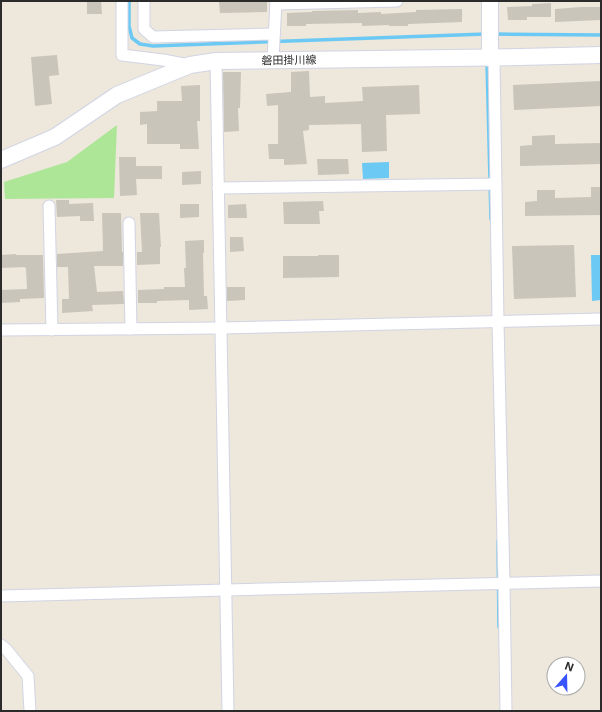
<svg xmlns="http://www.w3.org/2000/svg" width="602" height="712" font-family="Inter,'Noto Sans JP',sans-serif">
<rect width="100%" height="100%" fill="#ede7dc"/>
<polygon fill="#aee697" points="117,125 114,198 5,199 4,182 67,162"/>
<g fill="#6bc9f3">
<polygon points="389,162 389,178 363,179 362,163"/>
<polygon points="591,255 601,255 601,300 592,301"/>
</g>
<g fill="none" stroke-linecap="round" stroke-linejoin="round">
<g stroke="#6bc9f3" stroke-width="3.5">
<polyline points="129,1 129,26 132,38 140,44 153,46 486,34"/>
<polyline points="494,34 601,35"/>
<polyline points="487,62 491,219"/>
<polyline points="498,541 499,627"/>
</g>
</g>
<g fill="#c9c5bb">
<polygon points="101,1 102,14 87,14 87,2"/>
<polygon points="219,1 267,1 267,12 220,13"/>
<polygon points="551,3 551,17 527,17 527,20 508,20 507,7 532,6 532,4"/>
<polygon points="581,7 600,7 600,20 555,22 555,9"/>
<polygon points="462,9 462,22 408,24 408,26 389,26 389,25 362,26 362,23 306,24 306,26 287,26 287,13 312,12 312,11 358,10 358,13 381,12 381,14 416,12 416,10"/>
<polygon points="57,55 59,75 49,76 52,104 35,106 31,57"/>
<polygon points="309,71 310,97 325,96 325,103 363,101 362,87 419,85 420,114 386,115 387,151 362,152 361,124 309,125 309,130 303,131 307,164 284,165 284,159 269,159 268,144 278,144 278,105 267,106 266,94 291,92 291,72"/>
<polygon points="223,72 241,72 240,108 238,108 239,131 224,132"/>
<polygon points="601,81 601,106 514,110 513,85"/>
<polygon points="200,85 200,121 197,121 199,149 180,149 180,144 147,144 147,124 140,125 140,112 157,111 157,101 182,101 181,86"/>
<polygon points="555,135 555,144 601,143 601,164 520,166 520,146 532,145 532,136"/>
<polygon points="119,157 136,157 136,166 162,166 162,179 136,179 137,195 120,196"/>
<polygon points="317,159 348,159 349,174 318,175"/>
<polygon points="201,171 201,184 182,185 182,172"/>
<polygon points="591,187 601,187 601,215 525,216 525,202 537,201 537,190 555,190 555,198 591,197"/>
<polygon points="56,200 69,200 69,204 93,203 94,221 80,221 80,216 57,217"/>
<polygon points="323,201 324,211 319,211 320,224 284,224 283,202"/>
<polygon points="180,204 199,204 199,217 180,218"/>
<polygon points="246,204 247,218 228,218 228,205"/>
<polygon points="102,213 121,213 122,252 123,252 123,266 94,266 97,292 123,291 124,304 92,305 93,311 62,313 62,299 69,299 68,267 57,267 57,254 103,251"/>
<polygon points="140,213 159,213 161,247 160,247 160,264 137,265 137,252 142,252"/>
<polygon points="230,237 243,237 244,251 230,252"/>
<polygon points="204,240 204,253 203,253 204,296 207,296 208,309 189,310 189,300 157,301 157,303 138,303 138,290 164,289 164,287 185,287 184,268 186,268 185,241"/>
<polygon points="574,245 576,297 514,299 512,246"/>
<polygon points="16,254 16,255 43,255 44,298 20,299 20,302 1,303 1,290 27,289 26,268 25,268 25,267 1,268 1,255"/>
<polygon points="318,255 339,255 339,277 283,278 283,256 318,256"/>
<polygon points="227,287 245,287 245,300 227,301"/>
</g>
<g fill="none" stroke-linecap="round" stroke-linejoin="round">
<defs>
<g id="street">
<polyline points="122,1 122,55 163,60 189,65"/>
<polyline points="144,1 144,29 153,37 274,34"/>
<polyline points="276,4 397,1"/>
<polyline points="494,58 498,322 504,584 506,711"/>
<polyline points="273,60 276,1"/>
<polyline points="216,61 228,711"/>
<polyline points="218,188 496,184"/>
<polyline points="49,206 52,330"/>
<polyline points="129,223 131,329"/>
<polyline points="1,330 221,328 601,319"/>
<polyline points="1,596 226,590 601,581"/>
<polyline points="1,645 6,649 28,676 30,711"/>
</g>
<g id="secondary">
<polyline points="490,1 490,58"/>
<polyline points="1,160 55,137 117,95 190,65 216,61 520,57 601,55"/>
</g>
</defs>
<use href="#street" stroke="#d1d4e4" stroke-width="13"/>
<use href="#secondary" stroke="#d1d4e4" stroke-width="18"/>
<use href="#street" stroke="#fff" stroke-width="11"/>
<use href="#secondary" stroke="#fff" stroke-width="16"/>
</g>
<g text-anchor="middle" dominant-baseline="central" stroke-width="3.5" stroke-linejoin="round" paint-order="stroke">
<g font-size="11" fill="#2b2b2b" stroke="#fff">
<text transform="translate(289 60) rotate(-1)">磐田掛川線</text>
</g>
</g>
<rect width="602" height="712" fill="none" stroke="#2b2b2b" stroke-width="4"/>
<g transform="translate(566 676) rotate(20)"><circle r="19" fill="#ffffff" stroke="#aaaaaa"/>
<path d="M0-3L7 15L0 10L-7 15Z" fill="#3854ff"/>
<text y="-6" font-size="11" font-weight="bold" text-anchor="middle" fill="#2b2b2b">N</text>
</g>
</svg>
